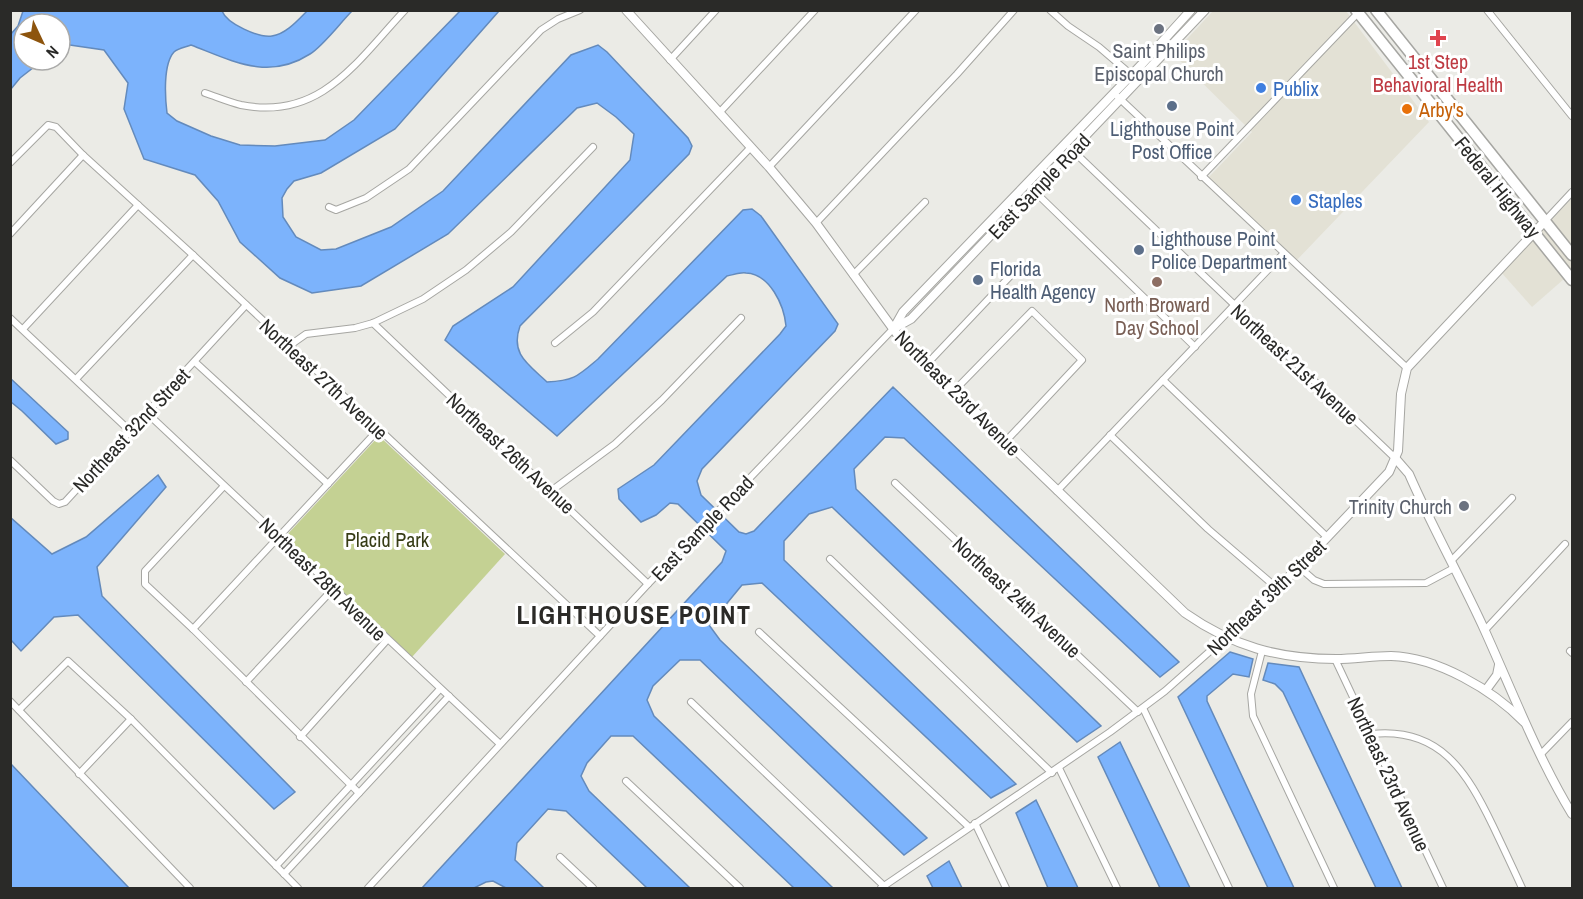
<svg xmlns="http://www.w3.org/2000/svg" width="1583" height="899" font-family="'Archivo Narrow',sans-serif">
<rect width="100%" height="100%" fill="#ebebe6"/>
<g fill="#e3e1d5">
<polygon points="1213,11 1346,11 1429,122 1295,262 1208,178 1252,132 1173,54"/>
<polygon points="1572,198 1572,272 1532,307 1500,271"/>
</g>
<polygon fill="#c4d193" points="379,436 505,554 412,657 285,537"/>
<g fill="#7cb3fc" stroke="#638abc" stroke-width="1.5">
<path d="M23 11H222C227 24 259 38 272 36 286 34 298 20 307 11H352C341 22 323 46 310 54 268 81 233 61 191 45 186 47 178 48 174 52 163 64 165 97 167 113L177 121 211 136 240 145 275 146 325 140 354 120 460 11H499L395 129 321 173 294 181 287 189 282 198 283 217 296 237 321 250 336 249 391 227 443 191 571 55 598 45 607 52 688 138 692 146 689 154 520 326C510 354 528 364 547 382 574 381 578 376 598 359L743 210 752 209 761 216 838 324 835 331 702 469 697 481 701 495 739 532 746 534 754 531 893 387 1179 662 1160 677 904 438 885 437 854 469 856 489 1101 726 1077 742 832 507 809 514 784 541V560L1016 784 991 798 762 583 742 585 709 625 720 640 927 838 904 855 700 660H680L653 686 647 700 654 716 833 888H794L633 736H611L587 763 581 776 589 791 690 888H647L566 811 548 809 517 843 515 860 544 888H506L493 881 486 882 474 888H422L722 562 726 551 678 504 670 503 656 515 641 522 619 499 618 489 654 465 780 334 786 326C784 305 770 274 746 273 740 272 733 275 727 276L557 436 445 340 453 326 513 287 630 160 634 134 616 117 597 103 577 108 448 234 361 286 312 293 280 278 240 242 218 201 195 175 144 159 124 109 128 83 104 50 63 44 60 46V24H24V60H43L20 78 11 89 10 35 18 26Z"/>
<polygon points="10,378 68,432 68,439 56,444 22,411 11,402"/>
<polygon points="158,475 166,487 97,567 102,596 295,792 274,809 78,615 54,617 21,651 11,640 11,518 52,554 86,537"/>
<polygon points="1230,652 1253,659 1249,677 1233,674 1207,696 1207,701 1294,888 1268,888 1178,697"/>
<polygon points="1268,663 1299,667 1402,888 1376,888 1283,692 1275,684 1263,680"/>
<polygon points="1120,742 1190,888 1160,888 1098,757"/>
<polygon points="11,764 129,888 11,888"/>
<polygon points="1036,800 1078,888 1048,888 1016,813"/>
<polygon points="949,861 962,888 933,888 927,876"/>
</g>
<g fill="none" stroke-linecap="round" stroke-linejoin="round">
<defs>
<g id="minor">
<polyline points="1050,10 1068,26 1099,47 1134,77"/>
<polyline points="1487,10 1572,116"/>
<polyline points="670,60 716,10"/>
<path d="M205 93C217 97 229 102 241 105 321 121 357 61 405 10"/>
<polyline points="1118,97 1407,368"/>
<polyline points="719,113 815,10"/>
<polyline points="1070,148 1396,459"/>
<polyline points="10,163 48,125 56,127 83,155 193,255 600,636"/>
<polyline points="769,167 916,10"/>
<polyline points="1201,177 1358,13"/>
<polyline points="1031,188 1195,347"/>
<polyline points="329,207 336,210 366,198 409,169 541,30 558,19 580,10"/>
<polyline points="1545,221 1572,192"/>
<polyline points="816,223 957,74 1014,10"/>
<polyline points="10,234 83,155"/>
<polyline points="853,275 925,202"/>
<polyline points="10,318 130,431"/>
<polyline points="373,323 648,584"/>
<polyline points="23,329 138,205"/>
<polyline points="555,343 593,312 751,147"/>
<polyline points="289,346 306,334 355,328 373,323 423,299 466,270 511,232 593,147"/>
<polyline points="195,362 328,484"/>
<polyline points="926,365 1015,271"/>
<polyline points="76,379 193,255"/>
<polyline points="1163,380 1327,537"/>
<polyline points="953,392 1032,311 1082,360 1005,442"/>
<polyline points="147,413 500,744"/>
<polyline points="1110,435 1208,529 1277,588"/>
<polyline points="10,460 53,501 59,504 65,502 246,305"/>
<polyline points="895,483 1138,712"/>
<polyline points="224,486 145,571 145,584 193,629 359,793"/>
<polyline points="551,491 615,444 662,400 741,318"/>
<polyline points="1057,491 1283,254"/>
<polyline points="830,559 1052,773"/>
<polyline points="1451,561 1512,498"/>
<polyline points="1299,567 1314,580 1324,584 1426,583 1454,568"/>
<polyline points="193,629 378,430"/>
<polyline points="1485,630 1565,544"/>
<polyline points="759,632 969,827"/>
<polyline points="1262,651 1251,694 1253,716 1334,888"/>
<polyline points="1570,651 1572,653"/>
<polyline points="1335,659 1443,888"/>
<polyline points="246,682 333,589"/>
<polyline points="10,701 190,888"/>
<polyline points="691,702 884,886"/>
<polyline points="1143,708 1229,888"/>
<polyline points="19,710 68,661 131,719 298,888"/>
<path d="M1372 734C1440 727 1467 772 1493 826 1503 847 1513 868 1522 888"/>
<polyline points="300,737 387,640"/>
<polyline points="1540,755 1572,722"/>
<polyline points="1059,768 1117,888"/>
<polyline points="79,774 131,719"/>
<polyline points="626,781 740,888"/>
<polyline points="975,823 1006,888"/>
<polyline points="560,857 593,888"/>
<polyline points="276,866 440,689"/>
<polyline points="284,874 449,696"/>
<polyline points="368,888 648,584 893,329"/>
<polyline points="881,888 1110,732 1165,691 1226,637"/>
</g>
<g id="tertiary">
<path d="M626 10 769 167 816 223 902 341 1185 613C1232 646 1278 659 1336 659 1354 659 1373 656 1391 656 1437 657 1493 690 1524 722"/>
<polyline points="894,328 903,312 1142,64 1191,10"/>
<polyline points="893,329 911,319 1205,10"/>
<path d="M1396 459 1409 474C1432 527 1461 578 1485 631 1513 693 1537 756 1572 814"/>
<polyline points="1226,637 1299,567 1389,472 1398,451 1401,394 1407,368 1545,221"/>
<polyline points="1486,690 1497,675 1499,665"/>
</g>
<g id="primary">
<polyline points="1356,10 1572,280"/>
<polyline points="1376,10 1572,255"/>
</g>
</defs>
<use href="#minor" stroke="#a6a6a2" stroke-width="8"/>
<use href="#tertiary" stroke="#a6a6a2" stroke-width="10"/>
<use href="#primary" stroke="#a6a6a2" stroke-width="13"/>
<use href="#minor" stroke="#fff" stroke-width="6"/>
<use href="#tertiary" stroke="#fff" stroke-width="8"/>
<use href="#primary" stroke="#fff" stroke-width="10"/>
</g>
<g fill="#6b7280" stroke="#fff" stroke-width="2">
<circle cx="1159" cy="29" r="6"/>
<circle cx="1464" cy="506" r="6"/>
</g>
<path fill="#e0444e" stroke="#fff" stroke-width="2" d="M1435 29h6v6h6v6h-6v6h-6v-6h-6v-6h6z"/>
<g fill="#3f7fe0" stroke="#fff" stroke-width="2">
<circle cx="1261" cy="88" r="6"/>
<circle cx="1296" cy="200" r="6"/>
</g>
<g fill="#5c6f8a" stroke="#fff" stroke-width="2">
<circle cx="1172" cy="106" r="6"/>
<circle cx="1139" cy="250" r="6"/>
<circle cx="978" cy="280" r="6"/>
</g>
<circle fill="#e8710a" stroke="#fff" stroke-width="2" cx="1407" cy="109" r="6"/>
<circle fill="#8d6e63" stroke="#fff" stroke-width="2" cx="1157" cy="282" r="6"/>
<g text-anchor="middle" dominant-baseline="central" stroke-width="6" stroke-linejoin="round" paint-order="stroke">
<g font-size="20" fill="#5b616d" stroke="#fff">
<text x="1159" y="50">Saint Philips<tspan x="1159" dy="23">Episcopal Church</tspan></text>
<text x="1452" y="506" text-anchor="end">Trinity Church</text>
</g>
<g font-size="20" fill="#be3a42" stroke="#fff">
<text x="1438" y="61">1st Step<tspan x="1438" dy="23">Behavioral Health</tspan></text>
</g>
<g font-size="20" fill="#366cbe" stroke="#fff" text-anchor="start">
<text x="1273" y="88">Publix</text>
<text x="1308" y="200">Staples</text>
</g>
<g font-size="20" fill="#c56008" stroke="#fff" text-anchor="start">
<text x="1419" y="109">Arby's</text>
</g>
<g font-size="20" fill="#4e5e75" stroke="#fff" text-anchor="start">
<text x="1172" y="128" text-anchor="middle">Lighthouse Point<tspan x="1172" dy="23">Post Office</tspan></text>
<text x="1151" y="238">Lighthouse Point<tspan x="1151" dy="23">Police Department</tspan></text>
<text x="990" y="268">Florida<tspan x="990" dy="23">Health Agency</tspan></text>
</g>
<g font-size="20" fill="#2a2a28" stroke="#fff">
<text transform="translate(1039 186) rotate(-46)">East Sample Road</text>
<text transform="translate(1498 187) rotate(51)">Federal Highway</text>
<text transform="translate(1295 364) rotate(43)">Northeast 21st Avenue</text>
<text transform="translate(324 379) rotate(43)">Northeast 27th Avenue</text>
<text transform="translate(958 393) rotate(45)">Northeast 23rd Avenue</text>
<text transform="translate(131 430) rotate(-47)">Northeast 32nd Street</text>
<text transform="translate(511 453) rotate(43)">Northeast 26th Avenue</text>
<text transform="translate(702 528) rotate(-46)">East Sample Road</text>
<text transform="translate(323 579) rotate(44)">Northeast 28th Avenue</text>
<text transform="translate(1017 597) rotate(43)">Northeast 24th Avenue</text>
<text transform="translate(1266 597) rotate(-44)">Northeast 39th Street</text>
<text transform="translate(1389 774) rotate(65)">Northeast 23rd Avenue</text>
</g>
<g font-size="20" fill="#785e54" stroke="#fff">
<text x="1157" y="304">North Broward<tspan x="1157" dy="23">Day School</tspan></text>
</g>
<g font-size="20" fill="#363c15" stroke="#fff">
<text x="387" y="539">Placid Park</text>
</g>
<g font-size="26" font-weight="bold" letter-spacing="1.5" fill="#2b2a27" stroke="#fff">
<text x="634" y="614">LIGHTHOUSE POINT</text>
</g>
</g>
<rect width="1583" height="899" fill="none" stroke="#2a2a28" stroke-width="24"/>
<g transform="translate(42 42) rotate(134)"><circle r="28" fill="#ffffff" stroke="#aaaaa9" stroke-width="1.5"/>
<path d="M0-4.5L10 22L0 15L-10 22Z" fill="#8d540d"/>
<text y="-9" font-size="16" font-weight="bold" text-anchor="middle" fill="#2a2a28">N</text>
</g>
</svg>
